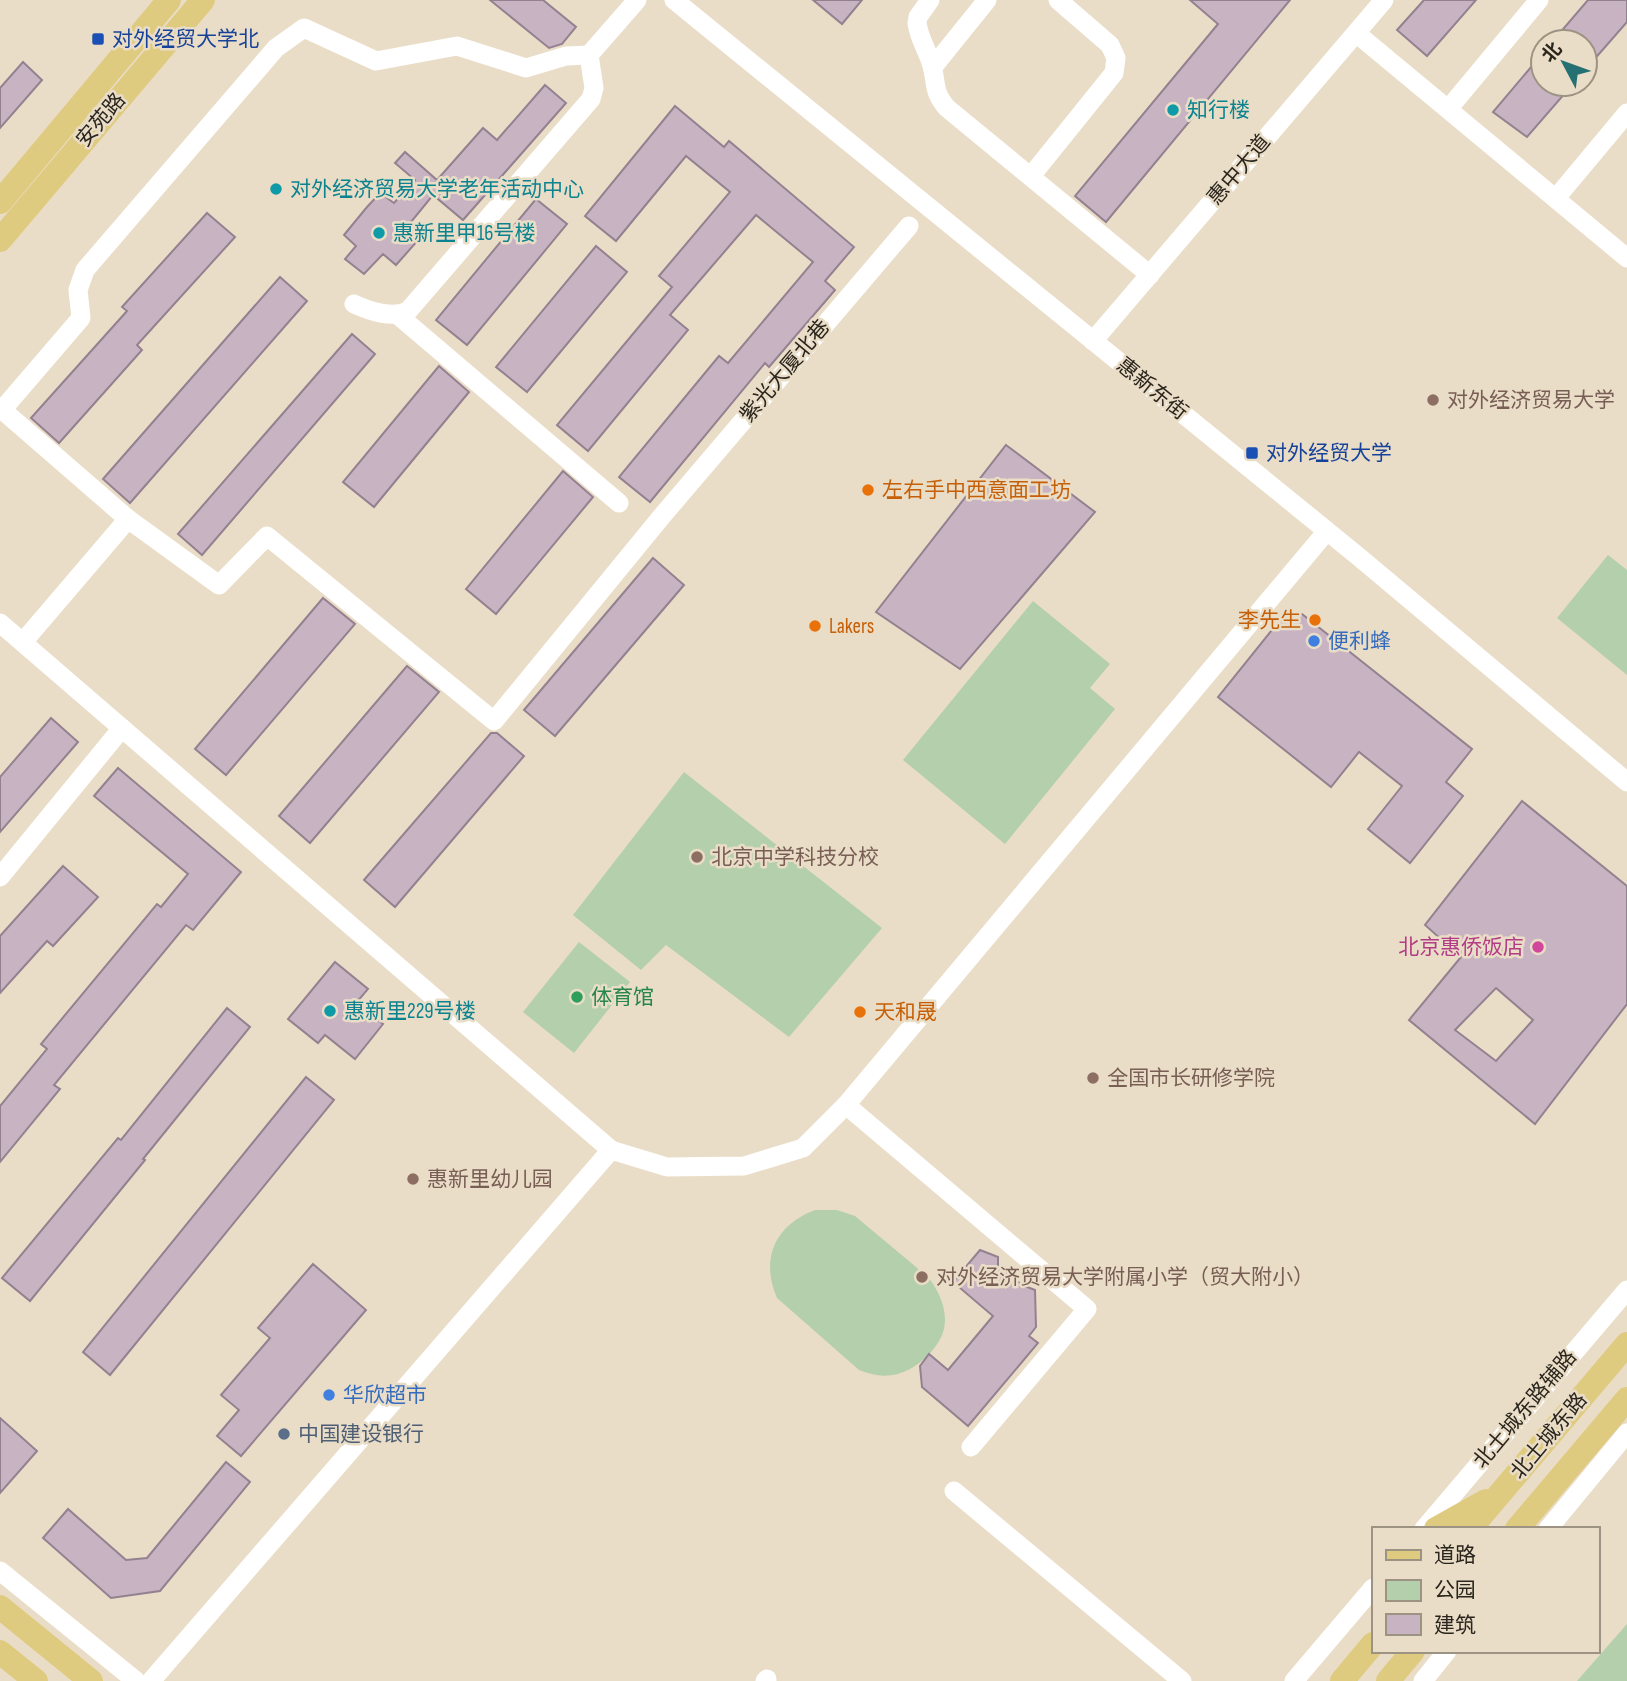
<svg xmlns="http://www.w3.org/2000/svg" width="1627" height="1681" font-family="'Sofia Sans Condensed','Noto Sans SC',sans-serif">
<rect width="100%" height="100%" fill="#eaddc7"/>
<g fill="#b3cfac">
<polygon points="1608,555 1627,570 1627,675 1557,618"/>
<polygon points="1033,601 1110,664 1090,688 1115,709 1005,844 903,760"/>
<polygon points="684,772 882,928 789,1037 666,945 641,970 573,915"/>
<polygon points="579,942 630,982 574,1053 523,1012"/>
<path d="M815 1210H837L855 1216 928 1277C939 1291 948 1310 944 1329 939 1350 913 1373 892 1375 880 1377 870 1374 859 1370L777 1298C760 1259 775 1225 815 1210Z"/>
<polygon points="1627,1624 1627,1681 1577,1681"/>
</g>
<g fill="#c8b3c3" stroke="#948190" stroke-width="2" fill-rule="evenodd">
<polygon points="490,0 543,0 576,27 562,44 549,48"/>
<polygon points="813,0 862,0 842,24"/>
<polygon points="1190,0 1290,0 1106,222 1075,196 1218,24"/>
<polygon points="1424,0 1476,0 1427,56 1397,30"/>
<polygon points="1588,0 1627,0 1627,22 1585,70 1585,42 1552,42"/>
<polygon points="1543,53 1543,84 1573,84 1527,137 1493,112"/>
<polygon points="23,62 42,80 0,128 0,88"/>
<polygon points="545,85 566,103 463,220 433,195 406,228 420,238 396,265 383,254 364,274 345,259 356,246 344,235 367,207 380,193 394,203 415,180 395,163 405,152 437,180 483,128 497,140"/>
<polygon points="675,106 724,147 729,141 854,247 825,281 835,290 769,367 765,363 650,502 619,477 719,356 728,363 813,262 756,215 670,315 688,330 588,451 557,425 672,287 659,276 730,192 686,156 616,241 585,216"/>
<polygon points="536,199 567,224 467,345 436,320"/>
<polygon points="207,213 235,237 137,345 142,350 59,443 31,418 127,311 122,307"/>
<polygon points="596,246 627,272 527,392 496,367"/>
<polygon points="280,277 307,301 130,503 103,479"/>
<polygon points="352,334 375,354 202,555 178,534"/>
<polygon points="439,366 469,392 374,507 343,482"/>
<polygon points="1006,445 1095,512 960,669 876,612"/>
<polygon points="563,471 593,497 496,614 466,589"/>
<polygon points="653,558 684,585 555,736 524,710"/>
<polygon points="323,598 355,624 226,775 195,749"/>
<polygon points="1302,614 1472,749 1446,782 1463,796 1410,863 1368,829 1402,786 1359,752 1331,787 1218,697 1284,615"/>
<polygon points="407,666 439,692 310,843 279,816"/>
<polygon points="51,718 78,742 0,832 0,777"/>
<polygon points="491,733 497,733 524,756 395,907 364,880"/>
<polygon points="118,768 241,872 193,930 186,925 54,1085 60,1089 0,1162 0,1106 47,1049 41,1044 157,904 161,907 188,874 94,796"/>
<path d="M1522 801 1627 886V1004L1535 1124 1409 1020 1461 957 1425 925ZM1496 988 1533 1020 1496 1061 1455 1030Z"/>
<polygon points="63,866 98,897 53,946 47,941 0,993 0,936"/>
<polygon points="335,962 368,989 356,1003 383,1024 355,1059 325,1035 318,1043 288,1019"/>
<polygon points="227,1008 250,1027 143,1159 145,1160 30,1301 2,1278 118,1138 121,1140"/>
<polygon points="306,1077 334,1100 110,1375 83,1352"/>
<polygon points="980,1250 998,1257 998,1266 1022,1285 1035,1290 1036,1327 1029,1336 1038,1343 968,1426 922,1387 920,1366 929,1354 948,1370 993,1316 953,1282"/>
<polygon points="313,1264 366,1310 241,1456 217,1436 239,1410 221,1395 270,1338 258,1328"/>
<polygon points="0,1418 37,1451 0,1493"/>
<polygon points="226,1462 250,1482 160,1591 111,1598 43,1538 68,1509 126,1560 147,1558"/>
</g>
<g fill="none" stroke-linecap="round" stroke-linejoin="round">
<g stroke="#fff" stroke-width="19">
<polyline points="674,0 1359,557 1627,782"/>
<path d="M930 0 918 17 917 23C919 39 928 51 932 66 937 85 933 92 947 108L1150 275"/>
<polyline points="1356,33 1627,258"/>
<polyline points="933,67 987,0"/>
<polyline points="1449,108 1539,0"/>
<polyline points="1031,176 1114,73 1116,58 1110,45 1058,0"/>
<polyline points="1556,198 1627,113"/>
<path d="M354 304C369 311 393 319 408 311L591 99 594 88 589 55 637 0"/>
<polyline points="399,316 619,503"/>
<polyline points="1093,341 1384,0"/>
<polyline points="0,408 128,519 23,642"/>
<polyline points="2,410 81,318 78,290 85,270 276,48 304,28 376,61 457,46 526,68 566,56 589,55"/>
<polyline points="128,519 219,585 267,536 494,721 662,516 909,226"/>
<polyline points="0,623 611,1150 667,1167 744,1166 803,1148 846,1105 1327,531"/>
<polyline points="0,877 122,728"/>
<polyline points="846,1105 1087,1309 971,1447"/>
<polyline points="954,1491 1182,1681"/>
<polyline points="1424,1529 1627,1290"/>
<polyline points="1548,1529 1627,1433"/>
<polyline points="0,1571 136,1681"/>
<polyline points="151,1681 611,1150"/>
<polyline points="765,1681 767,1679"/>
<polyline points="1294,1681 1373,1588"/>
<polyline points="1423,1681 1447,1651"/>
</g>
<g stroke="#dfcb80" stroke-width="24">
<polyline points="0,202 169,0"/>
<polyline points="0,240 203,0"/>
<polyline points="1436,1529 1486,1501"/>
<polyline points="1470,1529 1627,1344"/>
<polyline points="1517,1529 1627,1399"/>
<polyline points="0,1607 91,1681"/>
<polyline points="0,1652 36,1681"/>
<polyline points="1342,1681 1373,1644"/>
<polyline points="1388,1681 1413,1651"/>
</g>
</g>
<g fill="#1a4fb4" stroke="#eaddc7" stroke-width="2.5">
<rect x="91" y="32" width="14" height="14" rx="3.5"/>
<rect x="1245" y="446" width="14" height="14" rx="3.5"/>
</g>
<g fill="#0f9aa8" stroke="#eaddc7" stroke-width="2.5">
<circle cx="1173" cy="110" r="7"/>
<circle cx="276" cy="189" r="7"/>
<circle cx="379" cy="233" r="7"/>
<circle cx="330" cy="1011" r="7"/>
</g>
<g fill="#8d6e63" stroke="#eaddc7" stroke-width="2.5">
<circle cx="1433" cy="400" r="7"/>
<circle cx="697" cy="857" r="7"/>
<circle cx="1093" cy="1078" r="7"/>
<circle cx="413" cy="1179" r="7"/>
<circle cx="922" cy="1277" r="7"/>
</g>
<g fill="#e8710a" stroke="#eaddc7" stroke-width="2.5">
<circle cx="868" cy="490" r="7"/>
<circle cx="1315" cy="620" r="7"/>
<circle cx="815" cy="626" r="7"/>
<circle cx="860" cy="1012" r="7"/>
</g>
<g fill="#3f7fe0" stroke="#eaddc7" stroke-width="2.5">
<circle cx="1314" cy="641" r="7"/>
<circle cx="329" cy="1395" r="7"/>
</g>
<circle fill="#d1479c" stroke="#eaddc7" stroke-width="2.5" cx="1538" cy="947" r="7"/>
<circle fill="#2e9e5b" stroke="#eaddc7" stroke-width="2.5" cx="577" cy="997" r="7"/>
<circle fill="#5c6f8a" stroke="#eaddc7" stroke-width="2.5" cx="284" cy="1434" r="7"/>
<g text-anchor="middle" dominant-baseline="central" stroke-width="5" stroke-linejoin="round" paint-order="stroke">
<g font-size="21" fill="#164399" stroke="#eaddc7" text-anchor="start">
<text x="112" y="39">对外经贸大学北</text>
<text x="1266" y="453">对外经贸大学</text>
</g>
<g font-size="21" fill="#0d838f" stroke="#eaddc7" text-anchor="start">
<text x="1187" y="110">知行楼</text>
<text x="290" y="189">对外经济贸易大学老年活动中心</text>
<text x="393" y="233">惠新里甲16号楼</text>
<text x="344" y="1011">惠新里229号楼</text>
</g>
<g font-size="21" fill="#2a251d" stroke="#eaddc7">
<text transform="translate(101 120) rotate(-50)">安苑路</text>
<text transform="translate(1239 170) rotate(-50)">惠中大道</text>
<text transform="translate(785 371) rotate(-50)">紫光大厦北巷</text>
<text transform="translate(1152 389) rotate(39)">惠新东街</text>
<text transform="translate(1525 1409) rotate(-50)">北土城东路辅路</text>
<text transform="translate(1549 1436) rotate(-50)">北土城东路</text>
</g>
<g font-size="21" fill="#785e54" stroke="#eaddc7" text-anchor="start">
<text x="1447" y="400">对外经济贸易大学</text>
<text x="711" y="857">北京中学科技分校</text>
<text x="1107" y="1078">全国市长研修学院</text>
<text x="427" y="1179">惠新里幼儿园</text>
<text x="936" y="1277">对外经济贸易大学附属小学（贸大附小）</text>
</g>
<g font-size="21" fill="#c56008" stroke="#eaddc7" text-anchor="start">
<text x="882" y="490">左右手中西意面工坊</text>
<text x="1301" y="620" text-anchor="end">李先生</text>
<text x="829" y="626">Lakers</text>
<text x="874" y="1012">天和晟</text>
</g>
<g font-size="21" fill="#366cbe" stroke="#eaddc7" text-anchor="start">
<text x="1328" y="641">便利蜂</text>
<text x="343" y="1395">华欣超市</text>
</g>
<g font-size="21" fill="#b23c85" stroke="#eaddc7" text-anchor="end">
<text x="1524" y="947">北京惠侨饭店</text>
</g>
<g font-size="21" fill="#27864d" stroke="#eaddc7" text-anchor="start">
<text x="591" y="997">体育馆</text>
</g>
<g font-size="21" fill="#4e5e75" stroke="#eaddc7" text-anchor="start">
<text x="298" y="1434">中国建设银行</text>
</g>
</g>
<rect x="1372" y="1527" width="228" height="126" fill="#eaddc7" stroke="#9d9383" stroke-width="2"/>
<rect x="1386" y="1550" width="35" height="10" fill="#dfcb80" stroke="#9d9383" stroke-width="2"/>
<text x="1434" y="1562" font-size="21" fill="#2a251d">道路</text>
<rect x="1386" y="1580" width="35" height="21" fill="#b3cfac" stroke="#9d9383" stroke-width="2"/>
<text x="1434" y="1597" font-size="21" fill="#2a251d">公园</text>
<rect x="1386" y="1614" width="35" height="21" fill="#c8b3c3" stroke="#9d9383" stroke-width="2"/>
<text x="1434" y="1632" font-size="21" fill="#2a251d">建筑</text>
<g transform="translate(1564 63) rotate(311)"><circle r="33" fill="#eaddc7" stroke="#9d9383" stroke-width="2"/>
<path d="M0-5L12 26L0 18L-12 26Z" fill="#257072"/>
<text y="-10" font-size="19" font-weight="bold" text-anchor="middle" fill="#2a251d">北</text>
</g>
</svg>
